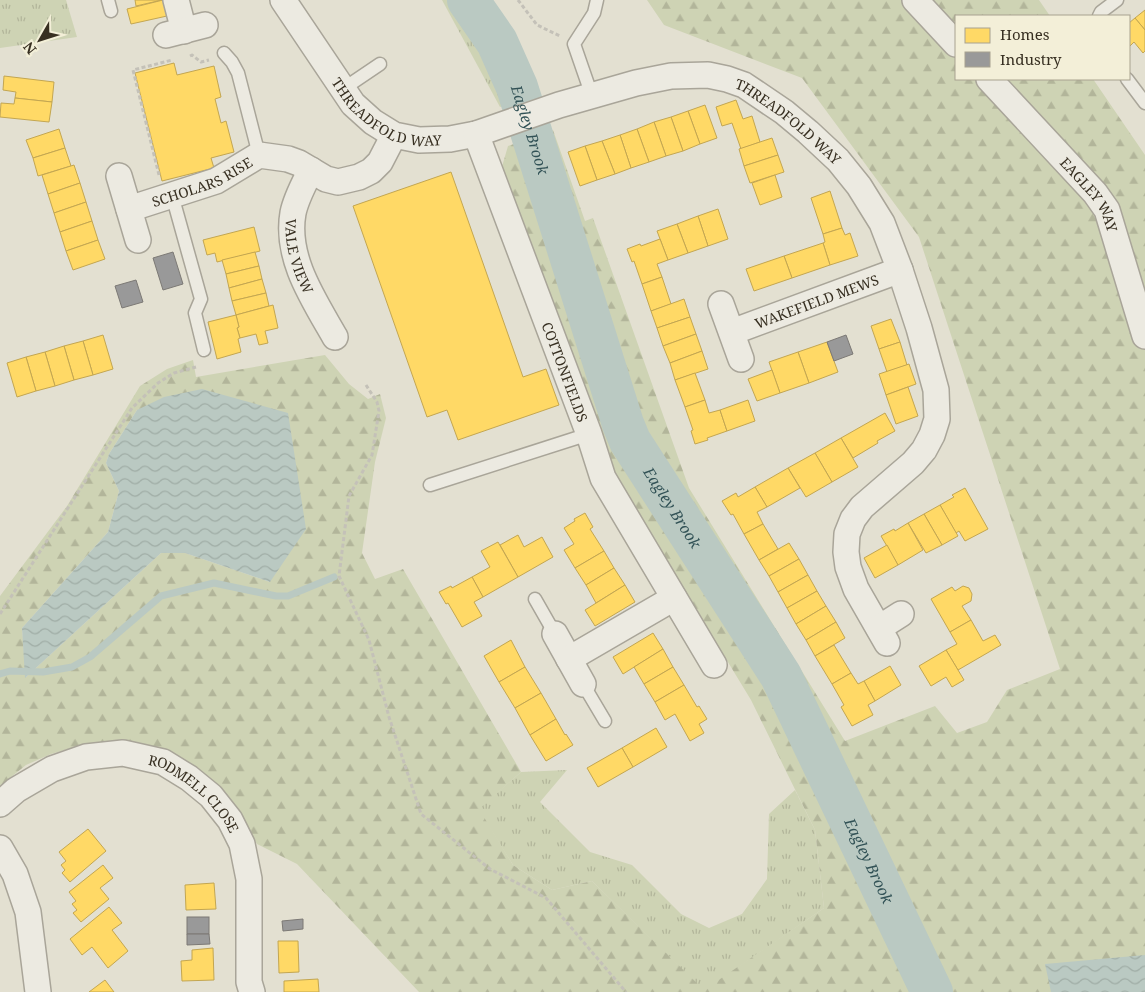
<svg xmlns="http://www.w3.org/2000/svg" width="1145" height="992" font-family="'Noto Serif',serif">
<defs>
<pattern id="grass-tufts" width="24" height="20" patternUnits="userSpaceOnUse" patternTransform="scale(1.25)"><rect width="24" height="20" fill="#ced3b4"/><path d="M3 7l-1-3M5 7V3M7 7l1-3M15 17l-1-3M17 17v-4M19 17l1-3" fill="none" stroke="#b2b59a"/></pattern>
<pattern id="forest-firs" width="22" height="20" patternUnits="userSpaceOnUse" patternTransform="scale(1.25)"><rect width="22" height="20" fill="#ced3b4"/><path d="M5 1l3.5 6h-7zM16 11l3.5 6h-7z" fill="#b2b59a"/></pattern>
<pattern id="water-waves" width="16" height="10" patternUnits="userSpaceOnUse" patternTransform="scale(1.25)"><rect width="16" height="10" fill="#bac9c2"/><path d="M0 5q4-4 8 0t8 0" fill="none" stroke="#a0ada6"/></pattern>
</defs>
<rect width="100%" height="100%" fill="#e3e0d1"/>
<g fill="url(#grass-tufts)">
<polygon points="0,0 66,0 77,37 0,48"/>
<polygon points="442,0 481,0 538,97 500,107"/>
<polygon points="567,770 540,802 590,852 632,865 681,914 709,928 742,914 767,879 769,814 795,790 815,830 824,908 704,991 592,881 552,890 513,865 478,809 521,772"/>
</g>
<path fill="url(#forest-firs)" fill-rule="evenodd" d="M647 0H1039L1050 16H956V79H1093L1145 155V992H419L297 864 257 844 234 805 205 774 169 751 123 740 85 744 51 754 26 765 0 786V596L67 506 140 386 167 369 193 360 196 377 325 355 349 384 368 399 380 394 386 418 375 462 362 553 375 579 403 569 521 772 479 809 513 865 552 890 592 881 704 990 824 908 815 830 751 700 613 473 501 170 508 146 553 130 585 221 593 218 689 488 845 741 935 706 957 733 987 722 1007 690 1060 669 919 237 802 78 664 25ZM137 410 270 582 185 553H161L26 677 22 628 108 532 119 491 106 463 109 454Z"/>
<g fill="url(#water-waves)">
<polygon points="202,389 288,413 306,529 270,582 185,553 161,553 25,678 22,628 108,532 119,491 106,463 109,454 137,410 164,397"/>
<polygon points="1145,955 1145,992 1051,992 1045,964"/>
</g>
<g fill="#ffd966" stroke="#c3a651">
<polygon points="135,0 162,0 136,6"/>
<polygon points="163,0 167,16 131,24 127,9"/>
<polygon points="1145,10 1145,30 1135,18"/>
<polygon points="1135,18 1145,30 1145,51 1143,53 1134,42 1129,47 1129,23"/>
<polygon points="174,63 177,75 214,66 221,97 215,99 221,123 226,121 234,152 211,158 214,168 162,181 135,73"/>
<polygon points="4,76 54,82 52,102 15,98 16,92 3,90"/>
<polygon points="15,98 52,102 49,122 0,117 1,103 14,104"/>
<polygon points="736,100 743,119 752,116 760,142 741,149 732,123 722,126 716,107"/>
<polygon points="705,105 717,138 700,144 688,111"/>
<polygon points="688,111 700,144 683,151 671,117"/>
<polygon points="671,117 683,151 666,156 654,122"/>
<polygon points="654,122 666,156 649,162 637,129"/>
<polygon points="59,129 65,148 33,158 26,140"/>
<polygon points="637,129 649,162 631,168 620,135"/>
<polygon points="620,135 631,168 615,174 602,141"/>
<polygon points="772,138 778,155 744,166 739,149"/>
<polygon points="602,141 615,174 597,180 585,146"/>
<polygon points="585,146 597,180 580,186 568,152"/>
<polygon points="65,148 71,166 38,176 33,158"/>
<polygon points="778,155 784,172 750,183 744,166"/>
<polygon points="74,165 80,183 48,194 42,175"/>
<polygon points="451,172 523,377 546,369 559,405 458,440 447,410 427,417 353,206"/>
<polygon points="775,175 782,197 760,205 752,183"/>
<polygon points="80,183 86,202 54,213 48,194"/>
<polygon points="830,191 842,228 823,234 811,198"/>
<polygon points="86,202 92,221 60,232 54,213"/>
<polygon points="718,209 728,239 708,246 698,216"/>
<polygon points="698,216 708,246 688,253 677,224"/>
<polygon points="92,221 98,240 66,251 60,232"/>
<polygon points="677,224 688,253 668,260 657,231"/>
<polygon points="254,227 260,251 217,262 215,253 207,255 203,240"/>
<polygon points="842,228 845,235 850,233 858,256 830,265 823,243 825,242 823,234"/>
<polygon points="660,239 668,260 657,264 662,277 642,284 634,261 632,262 627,249 640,244 641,246"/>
<polygon points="98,240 105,259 73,270 66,251"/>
<polygon points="823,243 830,265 792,278 784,256"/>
<polygon points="255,252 259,266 226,274 222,260"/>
<polygon points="784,256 792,278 754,291 746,269"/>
<polygon points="259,266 262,279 229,288 226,274"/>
<polygon points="662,277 671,304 651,311 642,284"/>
<polygon points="262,279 266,293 232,301 229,288"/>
<polygon points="266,293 269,306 236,315 232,301"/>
<polygon points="684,299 690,317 657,328 651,311"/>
<polygon points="273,305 278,328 265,331 268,343 259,345 256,334 240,338 237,328 239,327 236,315"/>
<polygon points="236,315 239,327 237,328 240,338 238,339 241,352 217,359 208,322"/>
<polygon points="690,317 696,334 663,346 657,328"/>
<polygon points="891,319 900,342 879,349 871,326"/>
<polygon points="696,334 702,351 670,363 663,346"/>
<polygon points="103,335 113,369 93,375 83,341"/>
<polygon points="83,341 93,375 74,380 64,346"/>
<polygon points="827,342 838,372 809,383 798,352"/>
<polygon points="900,342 907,365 887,372 879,349"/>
<polygon points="64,346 74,380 55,386 45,352"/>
<polygon points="702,351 708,369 675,380 670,363"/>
<polygon points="45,352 55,386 36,391 26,357"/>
<polygon points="798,352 809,383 780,393 769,362"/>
<polygon points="26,357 36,391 17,397 7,363"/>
<polygon points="909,364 916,384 886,395 879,374"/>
<polygon points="772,370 780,393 757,401 748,379"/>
<polygon points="695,373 705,400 685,407 675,380"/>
<polygon points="908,387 918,416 896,424 886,395"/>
<polygon points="705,400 709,413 720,410 727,431 707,438 708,440 695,444 691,431 693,430 685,407"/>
<polygon points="748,400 755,421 727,431 720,410"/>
<polygon points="885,413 895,431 877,441 878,443 853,458 841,438"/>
<polygon points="841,438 858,467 832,482 815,453"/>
<polygon points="815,453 832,482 806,497 788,468"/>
<polygon points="788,468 800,488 767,507 755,487"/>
<polygon points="755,487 767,507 757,512 763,524 744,534 733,514 731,515 722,501 736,493 738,497"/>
<polygon points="965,488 988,529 965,541 959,531 956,533 940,505 954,497 952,495"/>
<polygon points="940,505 958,536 942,545 924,514"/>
<polygon points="585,513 593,527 590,529 604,551 575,568 564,550 574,544 564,528 575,521 574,519"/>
<polygon points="924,514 942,545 926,553 908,523"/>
<polygon points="908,523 923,550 898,565 881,536 894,529 895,531"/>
<polygon points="763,524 778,549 759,560 744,534"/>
<polygon points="518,535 524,547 542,537 553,557 518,577 500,545"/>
<polygon points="498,542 518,577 483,597 472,577 490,567 481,551"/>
<polygon points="789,543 799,559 769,576 759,560"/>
<polygon points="887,545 898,565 875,578 864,558"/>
<polygon points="604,551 614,568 586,585 575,568"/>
<polygon points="799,559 808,575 778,592 769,576"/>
<polygon points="614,568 625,585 596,603 586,585"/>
<polygon points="808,575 817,591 787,608 778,592"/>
<polygon points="472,577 483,597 474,602 482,616 462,627 448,603 446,604 439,592 451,586 452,588"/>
<polygon points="625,585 635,602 595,626 585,610"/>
<polygon points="963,586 969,588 972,594 971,601 962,606 971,620 950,632 931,599 952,587 955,591"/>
<polygon points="817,591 826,606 796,624 787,608"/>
<polygon points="826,606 836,622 806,640 796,624"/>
<polygon points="971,620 983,641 995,635 1001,645 958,670 946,650 957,644 950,632"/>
<polygon points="836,622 845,638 815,656 806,640"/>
<polygon points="653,633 663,649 623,674 613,657"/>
<polygon points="511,640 525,667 499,682 484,656"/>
<polygon points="834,645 851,673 832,684 815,656"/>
<polygon points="663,649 673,667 644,684 634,667"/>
<polygon points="946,650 964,680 952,687 946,677 931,686 919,666"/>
<polygon points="890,666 901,685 875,701 864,681"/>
<polygon points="525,667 541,693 515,708 499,682"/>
<polygon points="673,667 684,685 655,702 644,684"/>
<polygon points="851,673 858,684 864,681 875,701 868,705 873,715 852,726 841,707 844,705 832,684"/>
<polygon points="684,685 697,707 699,706 707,719 699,724 704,733 690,741 675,714 665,720 655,702"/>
<polygon points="541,693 556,719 530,735 515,708"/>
<polygon points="556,719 565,735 566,734 573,745 546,761 530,735"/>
<polygon points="656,728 667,747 633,767 622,748"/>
<polygon points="622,748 633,767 598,787 587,768"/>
<polygon points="88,829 106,851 70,882 62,873 65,870 61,865 66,861 59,852"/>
<polygon points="103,865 113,878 100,888 109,899 81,922 73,913 77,910 72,904 76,901 69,892"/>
<polygon points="214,883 216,909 186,910 185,885"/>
<polygon points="109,907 122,923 112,930 128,951 108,968 92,947 82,955 70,939"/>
<polygon points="278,941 298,941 299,972 279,973"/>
<polygon points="213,948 214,980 182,981 181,961 192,960 192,950"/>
<polygon points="318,979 319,992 284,992 284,981"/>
<polygon points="105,980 114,992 89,992"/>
</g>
<g fill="#999" stroke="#7c7975">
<polygon points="173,252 183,284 163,290 153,258"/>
<polygon points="136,280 143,302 122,308 115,286"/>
<polygon points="846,335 853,354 834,361 827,342"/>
<rect x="187" y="917" width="22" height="17"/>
<polygon points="303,919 303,929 283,931 282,921"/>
<polygon points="187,934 209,934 210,944 187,945"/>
</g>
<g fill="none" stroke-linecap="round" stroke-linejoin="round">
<polyline stroke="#bac9c2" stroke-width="7" points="0,674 10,671 43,672 72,667 90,657 161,596 214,583 276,596 288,596 334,577"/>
<path stroke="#bac9c2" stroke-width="42" id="s1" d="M468 0 497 42 517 87 623 424 630 441 781 676 932 992"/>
<defs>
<g id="lane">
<polyline points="108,0 111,11"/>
<polyline points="1099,16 1101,12 1117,0"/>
<polyline points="224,53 232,62 238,73 259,155"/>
<polyline points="1127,79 1145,103"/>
<polyline points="343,89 380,64"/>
<polyline points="592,96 574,44 594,13 597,0"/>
<polyline points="172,195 201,299 195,313 204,350"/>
<polyline points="430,485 589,434"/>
<polyline points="535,599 555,634"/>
<polyline points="583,684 605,721"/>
</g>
<g id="street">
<polyline points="176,0 184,31"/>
<path id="s2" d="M283 0 353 104 373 122 394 135 419 140 450 139 476 134 559 105 636 83 671 76 708 75 727 79 744 85 784 112 808 132 838 160 859 186 882 223 900 270 919 328 936 390 937 419 932 435 924 450 913 463 862 507 853 519 847 534 846 552 848 567 856 589 887 643"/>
<polyline points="915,0 956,44"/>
<polyline points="166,35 205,25"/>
<path id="s3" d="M989 79 1095 193 1107 210 1145 336"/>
<path id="s4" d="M476 134 589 434 603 478 714 665"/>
<path id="s5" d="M311 170C304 184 296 198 293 213 285 258 314 300 335 337"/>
<polyline points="119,176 138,240"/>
<path id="s6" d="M129 209 216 181 259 155 288 159 299 163 326 179 338 182 359 177 371 171 380 162 394 135"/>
<polyline points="721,304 741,359"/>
<path id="s7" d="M732 332 900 270"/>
<polyline points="879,628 901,614"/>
<polyline points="555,634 583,684"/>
<polyline points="569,659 674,598"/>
<path id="s8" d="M0 804 16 790 52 769 86 757 123 753 163 762 189 778 211 796 230 820 242 844 249 879V982L252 992"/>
<polyline points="0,848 15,874 28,912 38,992"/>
</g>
</defs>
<use href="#lane" stroke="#a9a599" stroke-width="15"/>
<use href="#street" stroke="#a9a599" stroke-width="28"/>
<g stroke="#c4c1b8" stroke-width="3" stroke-dasharray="4 2.5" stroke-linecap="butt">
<polyline points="518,0 537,25 560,36"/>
<polyline points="190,56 192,55 201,62 209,60"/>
<polyline points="159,175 133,70 172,60"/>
<polyline points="366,385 377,402 379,411 372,455 349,496 339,576 369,640 389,717 421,814 490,869 546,898 626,992"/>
<polyline points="0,614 132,408 158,383 174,373 196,367"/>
</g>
<use href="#lane" stroke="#eceae1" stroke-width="12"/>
<use href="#street" stroke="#eceae1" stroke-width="25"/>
</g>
<g text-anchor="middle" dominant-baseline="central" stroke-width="5" stroke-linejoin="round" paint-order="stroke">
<g font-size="14" fill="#372f21" stroke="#f3efd8">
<text stroke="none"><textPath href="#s2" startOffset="160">THREADFOLD WAY</textPath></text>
<text stroke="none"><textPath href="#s2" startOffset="595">THREADFOLD WAY</textPath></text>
<text stroke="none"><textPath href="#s6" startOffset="78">SCHOLARS RISE</textPath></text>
<text stroke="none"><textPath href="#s3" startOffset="154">EAGLEY WAY</textPath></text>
<text stroke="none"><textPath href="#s5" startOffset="91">VALE VIEW</textPath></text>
<text stroke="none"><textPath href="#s7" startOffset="90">WAKEFIELD MEWS</textPath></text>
<text stroke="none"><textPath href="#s4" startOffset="254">COTTONFIELDS</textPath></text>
<text stroke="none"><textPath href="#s8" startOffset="221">RODMELL CLOSE</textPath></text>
</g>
<g font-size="15" font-style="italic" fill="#325256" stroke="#f3efd8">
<text stroke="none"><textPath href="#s1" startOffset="145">Eagley Brook</textPath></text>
<text stroke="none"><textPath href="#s1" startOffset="551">Eagley Brook</textPath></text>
<text stroke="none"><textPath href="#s1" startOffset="956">Eagley Brook</textPath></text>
</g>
</g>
<rect x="955" y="15" width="175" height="65" fill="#f3efd8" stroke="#a8a28f"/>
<rect x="965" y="28" width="25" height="15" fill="#ffd966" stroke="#a8a28f"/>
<text x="1000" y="40" font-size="15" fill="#372f21">Homes</text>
<rect x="965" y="52" width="25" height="15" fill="#999999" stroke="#a8a28f"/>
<text x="1000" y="65" font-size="15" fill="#372f21">Industry</text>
<g transform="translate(40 40) rotate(231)" stroke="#f3efd8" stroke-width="4" paint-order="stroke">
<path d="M0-4L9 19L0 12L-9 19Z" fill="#372f21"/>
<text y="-8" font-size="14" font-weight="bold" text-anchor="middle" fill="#372f21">N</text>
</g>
</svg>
